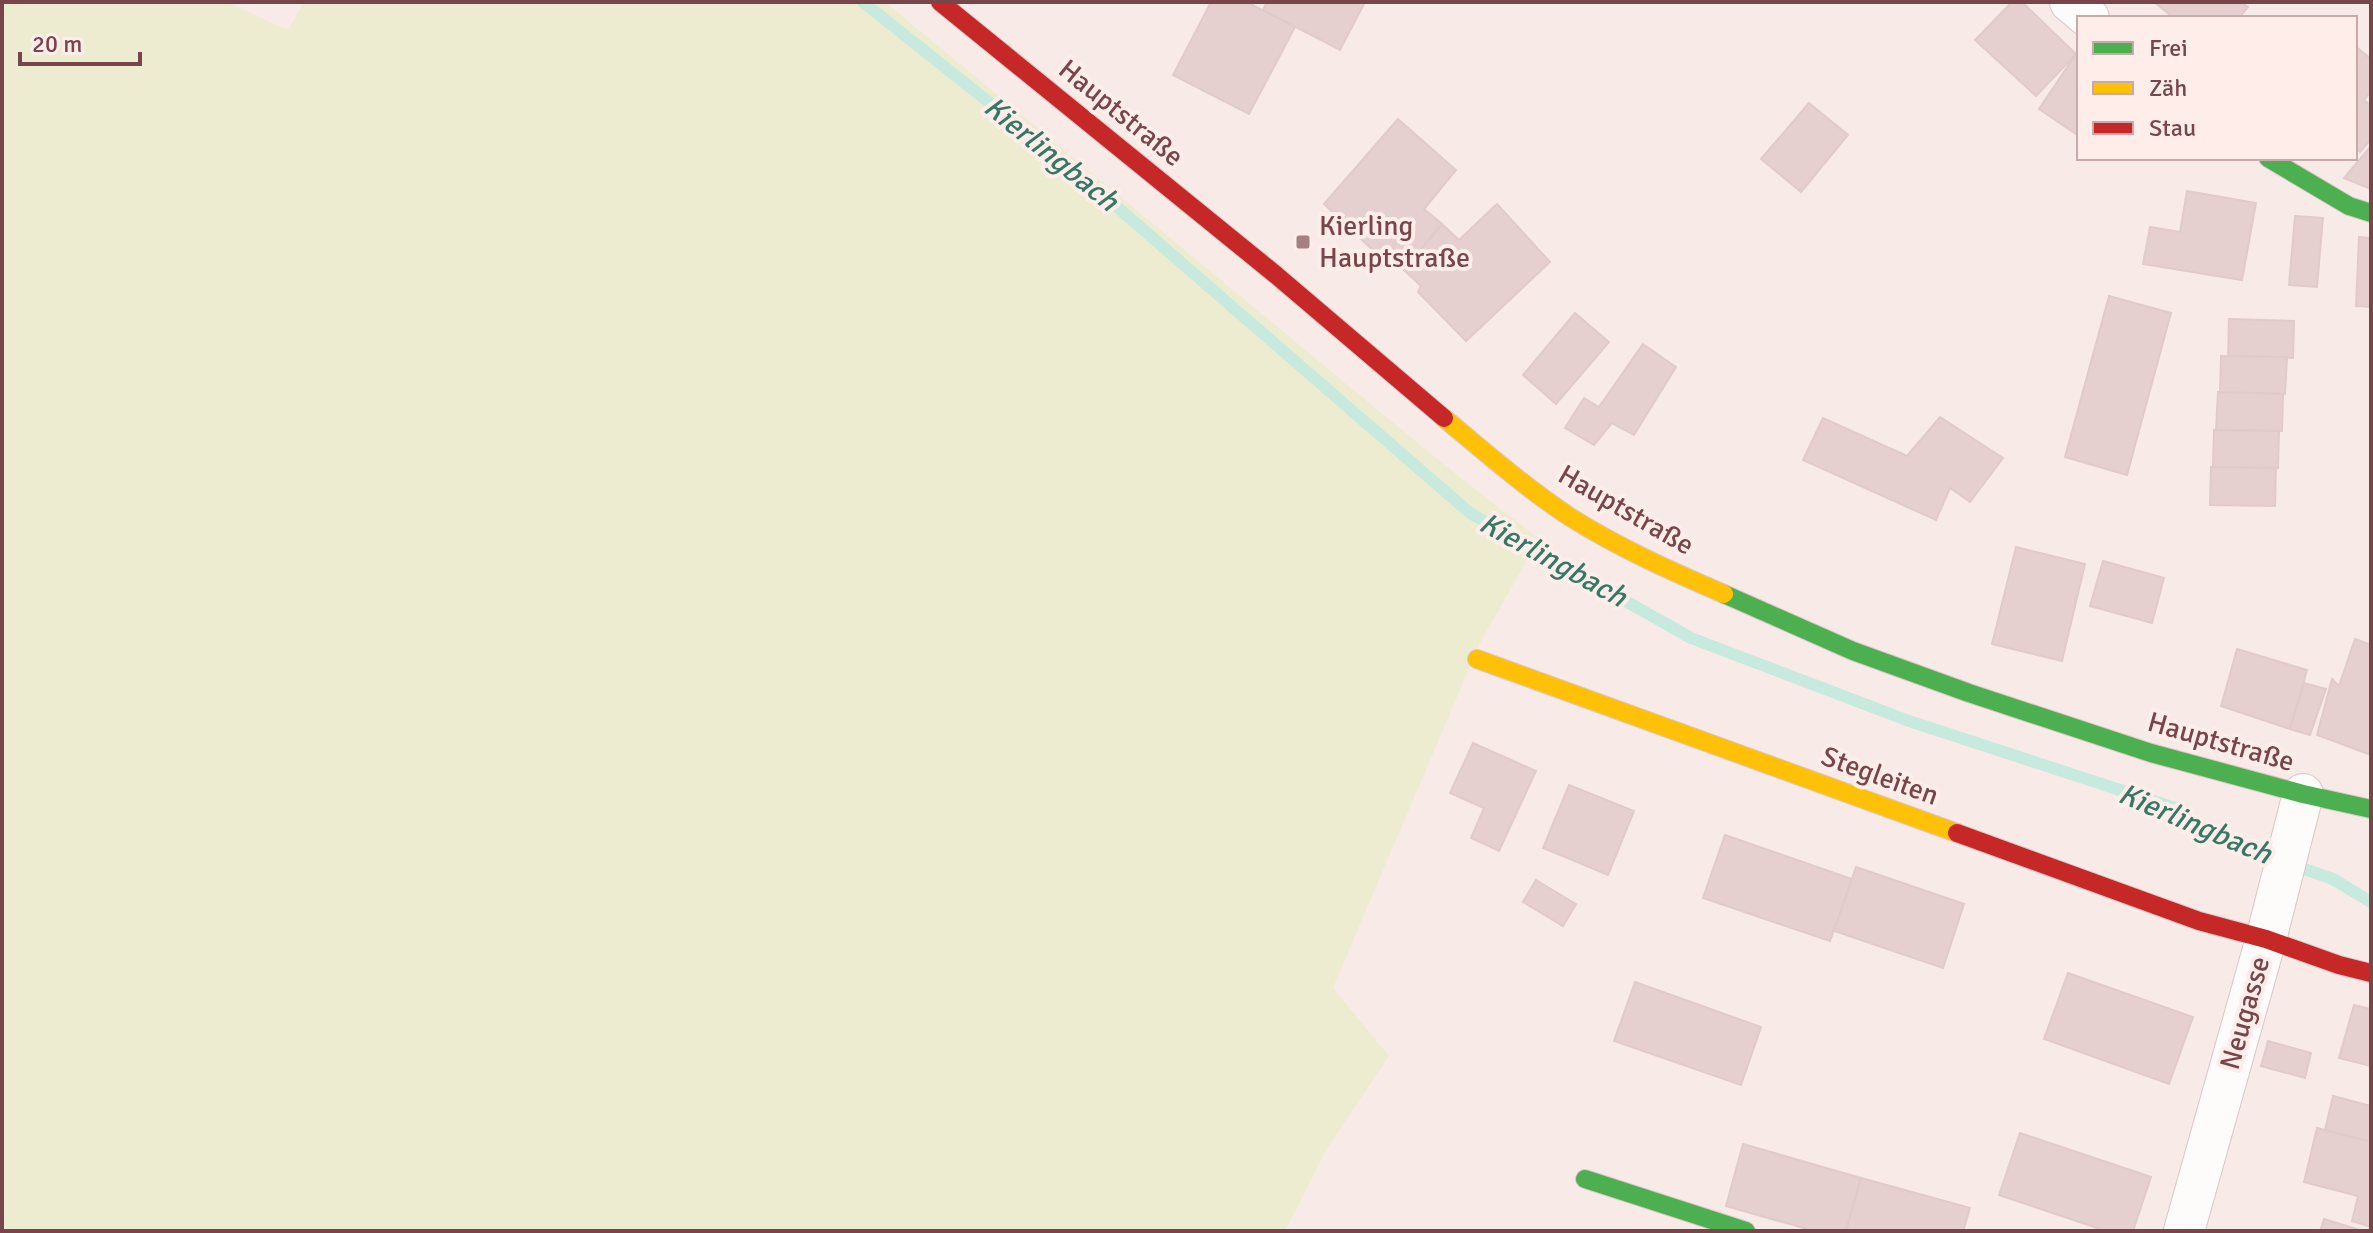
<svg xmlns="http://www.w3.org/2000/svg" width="2373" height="1233" font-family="Signika,sans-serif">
<rect width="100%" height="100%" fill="#f8eae7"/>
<polygon fill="#eeecd0" points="2,2 227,2 288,30 304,2 885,2 1442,463 1539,539 1480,643 1333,988 1389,1056 1328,1147 1285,1231 2,1231"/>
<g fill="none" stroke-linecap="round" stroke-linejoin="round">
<polyline stroke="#c8eade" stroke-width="12" points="863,2 1079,174 1470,513 1691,638 1909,721 2172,807 2235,845 2333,879 2371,902"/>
</g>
<g fill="#e5d0cf" stroke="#e1cbca" stroke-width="2">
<polygon points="1211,2 1247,2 1295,27 1249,114 1173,75"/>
<polygon points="1267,2 1365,2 1340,50 1263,10"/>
<polygon points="2012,2 2022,2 2076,54 2036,96 1975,40"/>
<polygon points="2154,2 2241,2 2248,7 2239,18 2174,18"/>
<polygon points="2355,46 2371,59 2371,91 2364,100 2371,106 2371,139 2360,152 2355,147"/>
<polygon points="2076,54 2079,56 2079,136 2039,109"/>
<polygon points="1809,103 1848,135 1801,192 1761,159"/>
<polygon points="1398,119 1456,170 1424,209 1442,224 1404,270 1385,251 1380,257 1324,204"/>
<polygon points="2371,146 2371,189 2344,178"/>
<polygon points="2187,191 2256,203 2242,280 2143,264 2150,227 2180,232"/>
<polygon points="1497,204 1550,262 1466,341 1418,292 1421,286 1404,270 1442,224 1459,240"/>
<polygon points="2295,216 2323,218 2317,287 2289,285"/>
<polygon points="2359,237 2371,238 2371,307 2356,306"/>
<polygon points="2109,296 2171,313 2127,475 2065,457"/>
<polygon points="1575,313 1609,342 1556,404 1523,375"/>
<polygon points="2229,319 2294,321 2293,358 2228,356"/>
<polygon points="1643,344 1676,367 1634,435 1612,423 1594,445 1565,428 1584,398 1599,407"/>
<polygon points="2221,356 2287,357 2285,394 2220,392"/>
<polygon points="2218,392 2283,394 2282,431 2216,430"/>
<polygon points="1940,417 2003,458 1970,502 1950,488 1936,520 1803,460 1823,418 1907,456"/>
<polygon points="2214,430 2279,431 2278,468 2213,467"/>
<polygon points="2211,467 2276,468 2275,506 2210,505"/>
<polygon points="2016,547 2085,564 2062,661 1992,644"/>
<polygon points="2103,561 2164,578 2152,623 2090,606"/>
<polygon points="2355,639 2371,645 2371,755 2317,735 2332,679 2339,686"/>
<polygon points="2237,649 2307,670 2290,729 2221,706"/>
<polygon points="2304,683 2326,689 2310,735 2290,729"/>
<polygon points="1473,743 1536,771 1499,851 1471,838 1484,808 1450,793"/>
<polygon points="1569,785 1634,811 1608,875 1543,848"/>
<polygon points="1725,835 1852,879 1830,941 1703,898"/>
<polygon points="1856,867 1964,904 1943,968 1834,931"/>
<polygon points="1536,880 1576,904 1563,926 1523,902"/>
<polygon points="2068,973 2193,1017 2169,1084 2044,1039"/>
<polygon points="1635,982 1761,1027 1741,1085 1614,1041"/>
<polygon points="2354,1005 2371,1009 2371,1066 2339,1058"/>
<polygon points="2268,1041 2311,1053 2305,1078 2261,1066"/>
<polygon points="2333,1096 2371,1106 2371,1142 2325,1130"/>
<polygon points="2317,1128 2371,1142 2371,1227 2352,1221 2358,1196 2304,1182"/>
<polygon points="2020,1133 2151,1177 2133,1231 2106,1231 1999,1195"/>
<polygon points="1743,1144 1861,1178 1846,1231 1814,1231 1726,1206"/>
<polygon points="1861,1178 1970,1208 1963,1231 1846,1231"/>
<polygon points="2324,1219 2363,1231 2320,1231"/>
</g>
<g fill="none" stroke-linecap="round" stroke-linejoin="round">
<defs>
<g id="street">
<polyline points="2070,2 2089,18"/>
<polyline points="2184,1231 2266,939 2303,794"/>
</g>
<g id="fast">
<polyline points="2268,158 2349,206 2371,213"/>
<polyline points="1724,594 1853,651 1969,693 2151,753 2303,794 2371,809"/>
<polyline points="1585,1179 1746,1231"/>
</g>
<g id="slow">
<path d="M1444 418C1485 452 1526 488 1570 517 1619 548 1671 571 1724 594"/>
<polyline points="1477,659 1957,833"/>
</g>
<g id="jam">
<polyline points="940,2 1276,275 1444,418"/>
<polyline points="1957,833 2199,921 2266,939 2339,965 2371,973"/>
</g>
</defs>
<use href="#street" stroke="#d9c6c6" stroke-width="42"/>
<use href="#fast" stroke="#dbc7c7" stroke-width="20"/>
<use href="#slow" stroke="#dbc7c7" stroke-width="20"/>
<use href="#jam" stroke="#dbc7c7" stroke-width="20"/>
<use href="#street" stroke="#fefcfb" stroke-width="40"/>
<use href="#fast" stroke="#4caf50" stroke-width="18"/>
<use href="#slow" stroke="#ffc107" stroke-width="18"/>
<use href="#jam" stroke="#c62828" stroke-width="18"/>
</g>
<rect fill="#a57f81" stroke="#ffedea" stroke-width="3" x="1295" y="234" width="16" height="16" rx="4"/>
<g text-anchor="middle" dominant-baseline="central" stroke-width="8" stroke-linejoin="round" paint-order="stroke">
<g font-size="28" fill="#78454a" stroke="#ffedea">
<text transform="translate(1121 113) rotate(39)">Hauptstraße</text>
<text transform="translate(1626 510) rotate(30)">Hauptstraße</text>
<text transform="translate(2221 742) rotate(16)">Hauptstraße</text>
<text transform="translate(1880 776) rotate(20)">Stegleiten</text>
<text transform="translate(2245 1013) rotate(-74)">Neugasse</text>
</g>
<g font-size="28" fill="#78454a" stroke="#ffedea" text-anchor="start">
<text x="1319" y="226">Kierling<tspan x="1319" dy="32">Hauptstraße</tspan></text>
</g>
<g font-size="30" font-style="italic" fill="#357866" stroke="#ffedea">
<text transform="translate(1051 154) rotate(39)">Kierlingbach</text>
<text transform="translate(1553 560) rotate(29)">Kierlingbach</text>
<text transform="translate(2195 824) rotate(23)">Kierlingbach</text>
</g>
</g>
<rect width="2373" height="1233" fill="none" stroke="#78454a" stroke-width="8"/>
<rect x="2077" y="16" width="280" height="144" fill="#ffedea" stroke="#c9aaaa" stroke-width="2"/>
<rect x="2093" y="42" width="40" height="12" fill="#4caf50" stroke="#c9aaaa" stroke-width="2"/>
<text x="2149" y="56" font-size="24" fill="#78454a">Frei</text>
<rect x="2093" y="82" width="40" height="12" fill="#ffc107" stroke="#c9aaaa" stroke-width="2"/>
<text x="2149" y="96" font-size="24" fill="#78454a">Zäh</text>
<rect x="2093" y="122" width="40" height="12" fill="#c62828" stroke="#c9aaaa" stroke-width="2"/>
<text x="2149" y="136" font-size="24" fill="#78454a">Stau</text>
<path d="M20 52v12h120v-12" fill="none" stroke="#78454a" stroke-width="4"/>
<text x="32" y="52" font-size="24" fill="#78454a" stroke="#ffedea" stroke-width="6" paint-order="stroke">20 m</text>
</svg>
